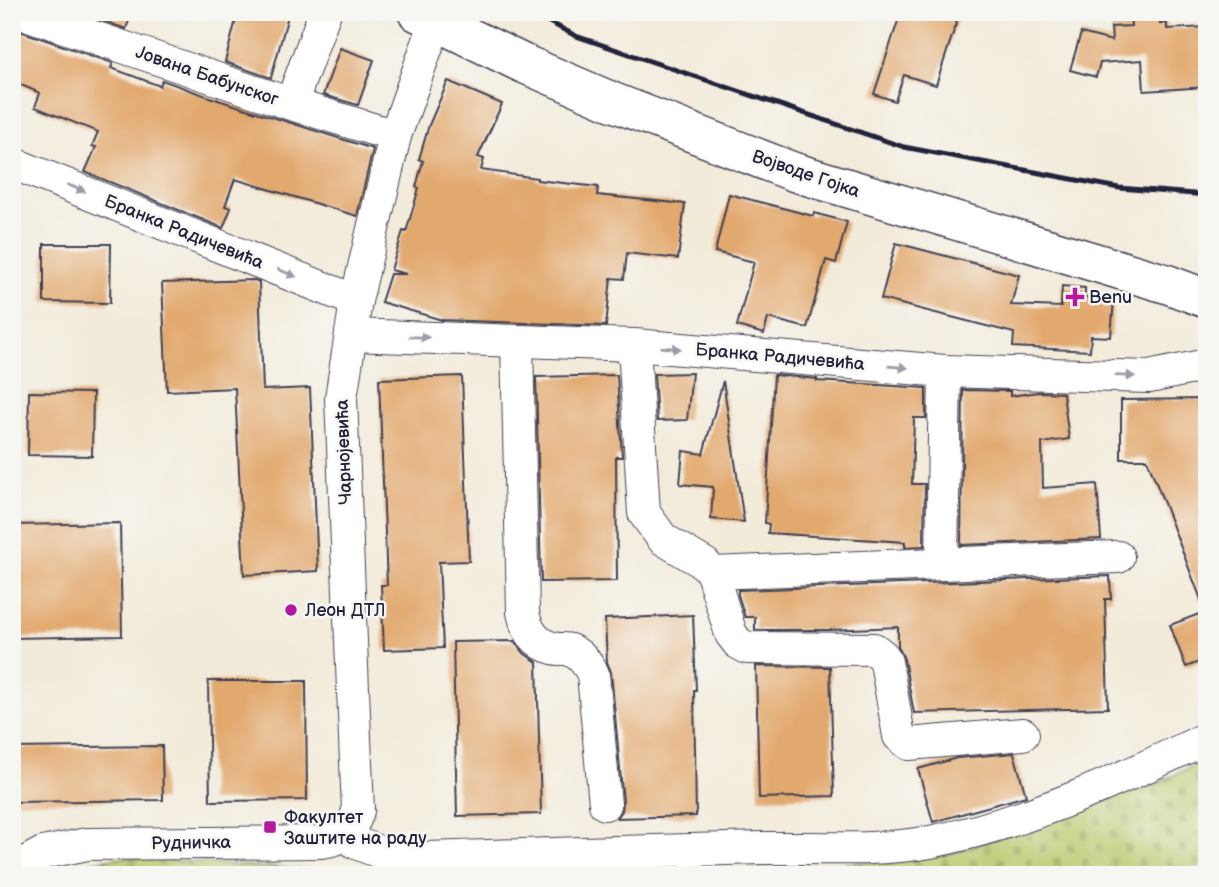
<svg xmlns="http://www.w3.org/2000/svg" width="1219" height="887" font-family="'Balsamiq Sans',sans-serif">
<defs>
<pattern id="cemetery-stones" width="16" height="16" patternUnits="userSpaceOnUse" patternTransform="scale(1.75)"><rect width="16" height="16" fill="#bac96c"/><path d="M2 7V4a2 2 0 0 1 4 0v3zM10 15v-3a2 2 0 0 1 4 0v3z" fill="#a0ac5e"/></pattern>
</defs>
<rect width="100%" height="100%" fill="#f6f6f2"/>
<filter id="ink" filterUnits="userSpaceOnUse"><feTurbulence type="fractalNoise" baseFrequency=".0143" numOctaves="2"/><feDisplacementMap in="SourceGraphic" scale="14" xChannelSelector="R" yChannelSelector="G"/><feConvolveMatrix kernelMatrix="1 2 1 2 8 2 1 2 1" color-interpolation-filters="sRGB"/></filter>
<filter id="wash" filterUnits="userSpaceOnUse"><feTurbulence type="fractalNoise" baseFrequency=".00686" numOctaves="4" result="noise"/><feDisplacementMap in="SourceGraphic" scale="28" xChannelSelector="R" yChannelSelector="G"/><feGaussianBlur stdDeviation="1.57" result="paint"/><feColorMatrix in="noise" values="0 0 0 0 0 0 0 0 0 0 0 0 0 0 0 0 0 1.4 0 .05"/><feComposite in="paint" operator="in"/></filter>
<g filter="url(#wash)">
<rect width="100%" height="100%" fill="#f3ebda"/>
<g fill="url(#cemetery-stones)" stroke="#6e7654" stroke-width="2">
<polygon points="1207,759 1207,875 585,875 769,870 947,855 1156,784"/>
<polygon points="119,857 383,875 51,875 57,869"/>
</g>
<g id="blocks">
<g fill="#e2a96e">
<polygon points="78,12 132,12 126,29"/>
<polygon points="238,12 289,12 271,78 225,62"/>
<polygon points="901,12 960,12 936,85 904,75 895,101 874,94"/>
<polygon points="1130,12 1159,12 1160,24 1167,23 1167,29 1207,27 1207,87 1144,91 1142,60 1100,63 1096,77 1070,70 1081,33 1112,41 1111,27 1131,26"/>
<polygon points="20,31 113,63 111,68 160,86 162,80 215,99 373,149 357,216 235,179 225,206 231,208 223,228 85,172 96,147 92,146 98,132 35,107 40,93 12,81 12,49"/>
<polygon points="340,48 374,60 358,105 323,95"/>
<polygon points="448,81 502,104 478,157 484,159 481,170 537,178 537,180 598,187 597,195 685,204 678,259 627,253 624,279 611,278 606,326 442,320 381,302 390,274 406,274 391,270 403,231 406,232 419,188 416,187 423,161 419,159 429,125"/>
<polygon points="729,194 813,216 814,213 847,222 836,263 826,260 807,328 768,318 764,334 737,326 754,262 715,252"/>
<polygon points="896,243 1019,275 1011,305 1061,307 1062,286 1085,288 1085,298 1114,299 1111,337 1091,336 1090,351 1013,347 1014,333 881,299"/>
<polygon points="44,244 111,244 110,303 44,302"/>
<polygon points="254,280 259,282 263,390 310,388 318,571 244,575 235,388 167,391 162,283"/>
<polygon points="692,373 687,420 657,421 654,374"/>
<polygon points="617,375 622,457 616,457 617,581 541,582 536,377"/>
<polygon points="774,375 817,379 817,381 926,388 926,418 914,418 912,484 925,484 924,546 905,547 905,542 768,533 769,524 765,523"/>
<polygon points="462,376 469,561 439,562 443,648 384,650 381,585 387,585 379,379"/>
<polygon points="723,381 744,522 711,519 713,487 680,484 683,451 703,454"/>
<polygon points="963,390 1010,391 1010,396 1039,392 1063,393 1069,439 1042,443 1043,488 1097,484 1101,539 961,545"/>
<polygon points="29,392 93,393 92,456 28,455"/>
<polygon points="1207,399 1207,610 1205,610 1147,459 1121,459 1121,400"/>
<polygon points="120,523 122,636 12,638 12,525"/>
<polygon points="1110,576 1111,599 1105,599 1108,708 914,713 904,659 898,646 898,627 829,630 755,630 755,617 745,617 738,595 738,590"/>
<polygon points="1207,611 1207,659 1186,667 1170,625"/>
<polygon points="693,615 696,690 694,690 696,816 617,818 622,811 623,802 611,672 607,662 605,619"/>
<polygon points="514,641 525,654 537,662 541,814 457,816 453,642"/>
<polygon points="756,666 830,667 834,796 759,798"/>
<polygon points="208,681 306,681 307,800 210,801"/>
<polygon points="162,746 163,800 12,802 12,748"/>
<polygon points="1014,753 1026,796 933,822 918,769 957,758"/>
</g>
</g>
</g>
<g filter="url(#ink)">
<use href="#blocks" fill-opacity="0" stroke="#414053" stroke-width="2"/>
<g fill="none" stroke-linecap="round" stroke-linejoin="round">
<defs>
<g id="street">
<polyline points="20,12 291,104 395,136"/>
<polyline points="291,104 325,12"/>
<polyline points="12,163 356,301"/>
<polyline points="351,335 634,345 945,371 1149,377 1207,365"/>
<path d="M517 341 523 612C526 629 535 644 553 648 559 650 565 648 570 650 580 654 588 664 593 674L605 804"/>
<polyline points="634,345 644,513 663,539 705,564 712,573 731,634 738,643 747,648 874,649 883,656 886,662 899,736 909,744 1023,734"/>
<polyline points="942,564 945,371"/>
<polyline points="712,573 1118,557"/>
<path d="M346 834 356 843 397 859C519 855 640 851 762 848 818 847 875 852 930 842 1027 823 1119 780 1207 738"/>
<path d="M12 870 43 853 87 844 321 842C342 840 352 831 358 811L341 398 356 301 395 136 436 21"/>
</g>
<polyline id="secondary" points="417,12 522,63 613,102 794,172 1167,284 1207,299"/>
</defs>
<use href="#street" stroke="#414053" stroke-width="34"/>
<use href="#secondary" stroke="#414053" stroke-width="41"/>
<use href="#street" stroke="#fff" stroke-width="32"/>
<use href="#secondary" stroke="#fff" stroke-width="38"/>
<polyline stroke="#22223b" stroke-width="5" points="530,12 576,36 904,147 1119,188 1207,195"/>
</g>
<defs><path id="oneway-solid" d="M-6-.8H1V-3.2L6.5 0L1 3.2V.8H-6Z" transform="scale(1.75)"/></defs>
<g fill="#9c9ca7">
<use href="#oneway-solid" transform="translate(76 188) rotate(22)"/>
<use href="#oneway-solid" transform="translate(287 273) rotate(22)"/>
<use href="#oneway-solid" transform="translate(419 337) rotate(2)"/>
<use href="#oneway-solid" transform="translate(671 348) rotate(5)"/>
<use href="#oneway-solid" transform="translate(898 367) rotate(5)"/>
<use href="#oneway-solid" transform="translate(1125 376) rotate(2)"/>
</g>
</g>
<g fill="#b5179e" stroke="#f6f6f2" stroke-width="2.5">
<path d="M1071.5 286.5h7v7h7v7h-7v7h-7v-7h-7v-7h7z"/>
<circle cx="291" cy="610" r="7"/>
<rect x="263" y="820" width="14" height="14" rx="3.5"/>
</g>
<g text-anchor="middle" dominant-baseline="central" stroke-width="5" stroke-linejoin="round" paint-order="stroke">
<g font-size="18" fill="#22223b" stroke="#f6f6f2">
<text transform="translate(207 76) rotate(19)">Јована Бабунског</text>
<text transform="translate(806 174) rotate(19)">Војводе Гојка</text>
<text transform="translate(184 232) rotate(22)">Бранка Радичевића</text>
<text transform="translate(780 357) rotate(5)">Бранка Радичевића</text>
<text transform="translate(344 452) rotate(-92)">Чарнојевића</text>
<text transform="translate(191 843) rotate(-1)">Рудничка</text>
</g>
<g font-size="18" fill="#22223b" stroke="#f6f6f2" text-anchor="start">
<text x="1089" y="297">Benu</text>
<text x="305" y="610">Леон ДТЛ</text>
<text x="284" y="817">Факултет<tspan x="284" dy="21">Заштите на раду</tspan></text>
</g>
</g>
<rect width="1219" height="887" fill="none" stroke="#f6f6f2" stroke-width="42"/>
</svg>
